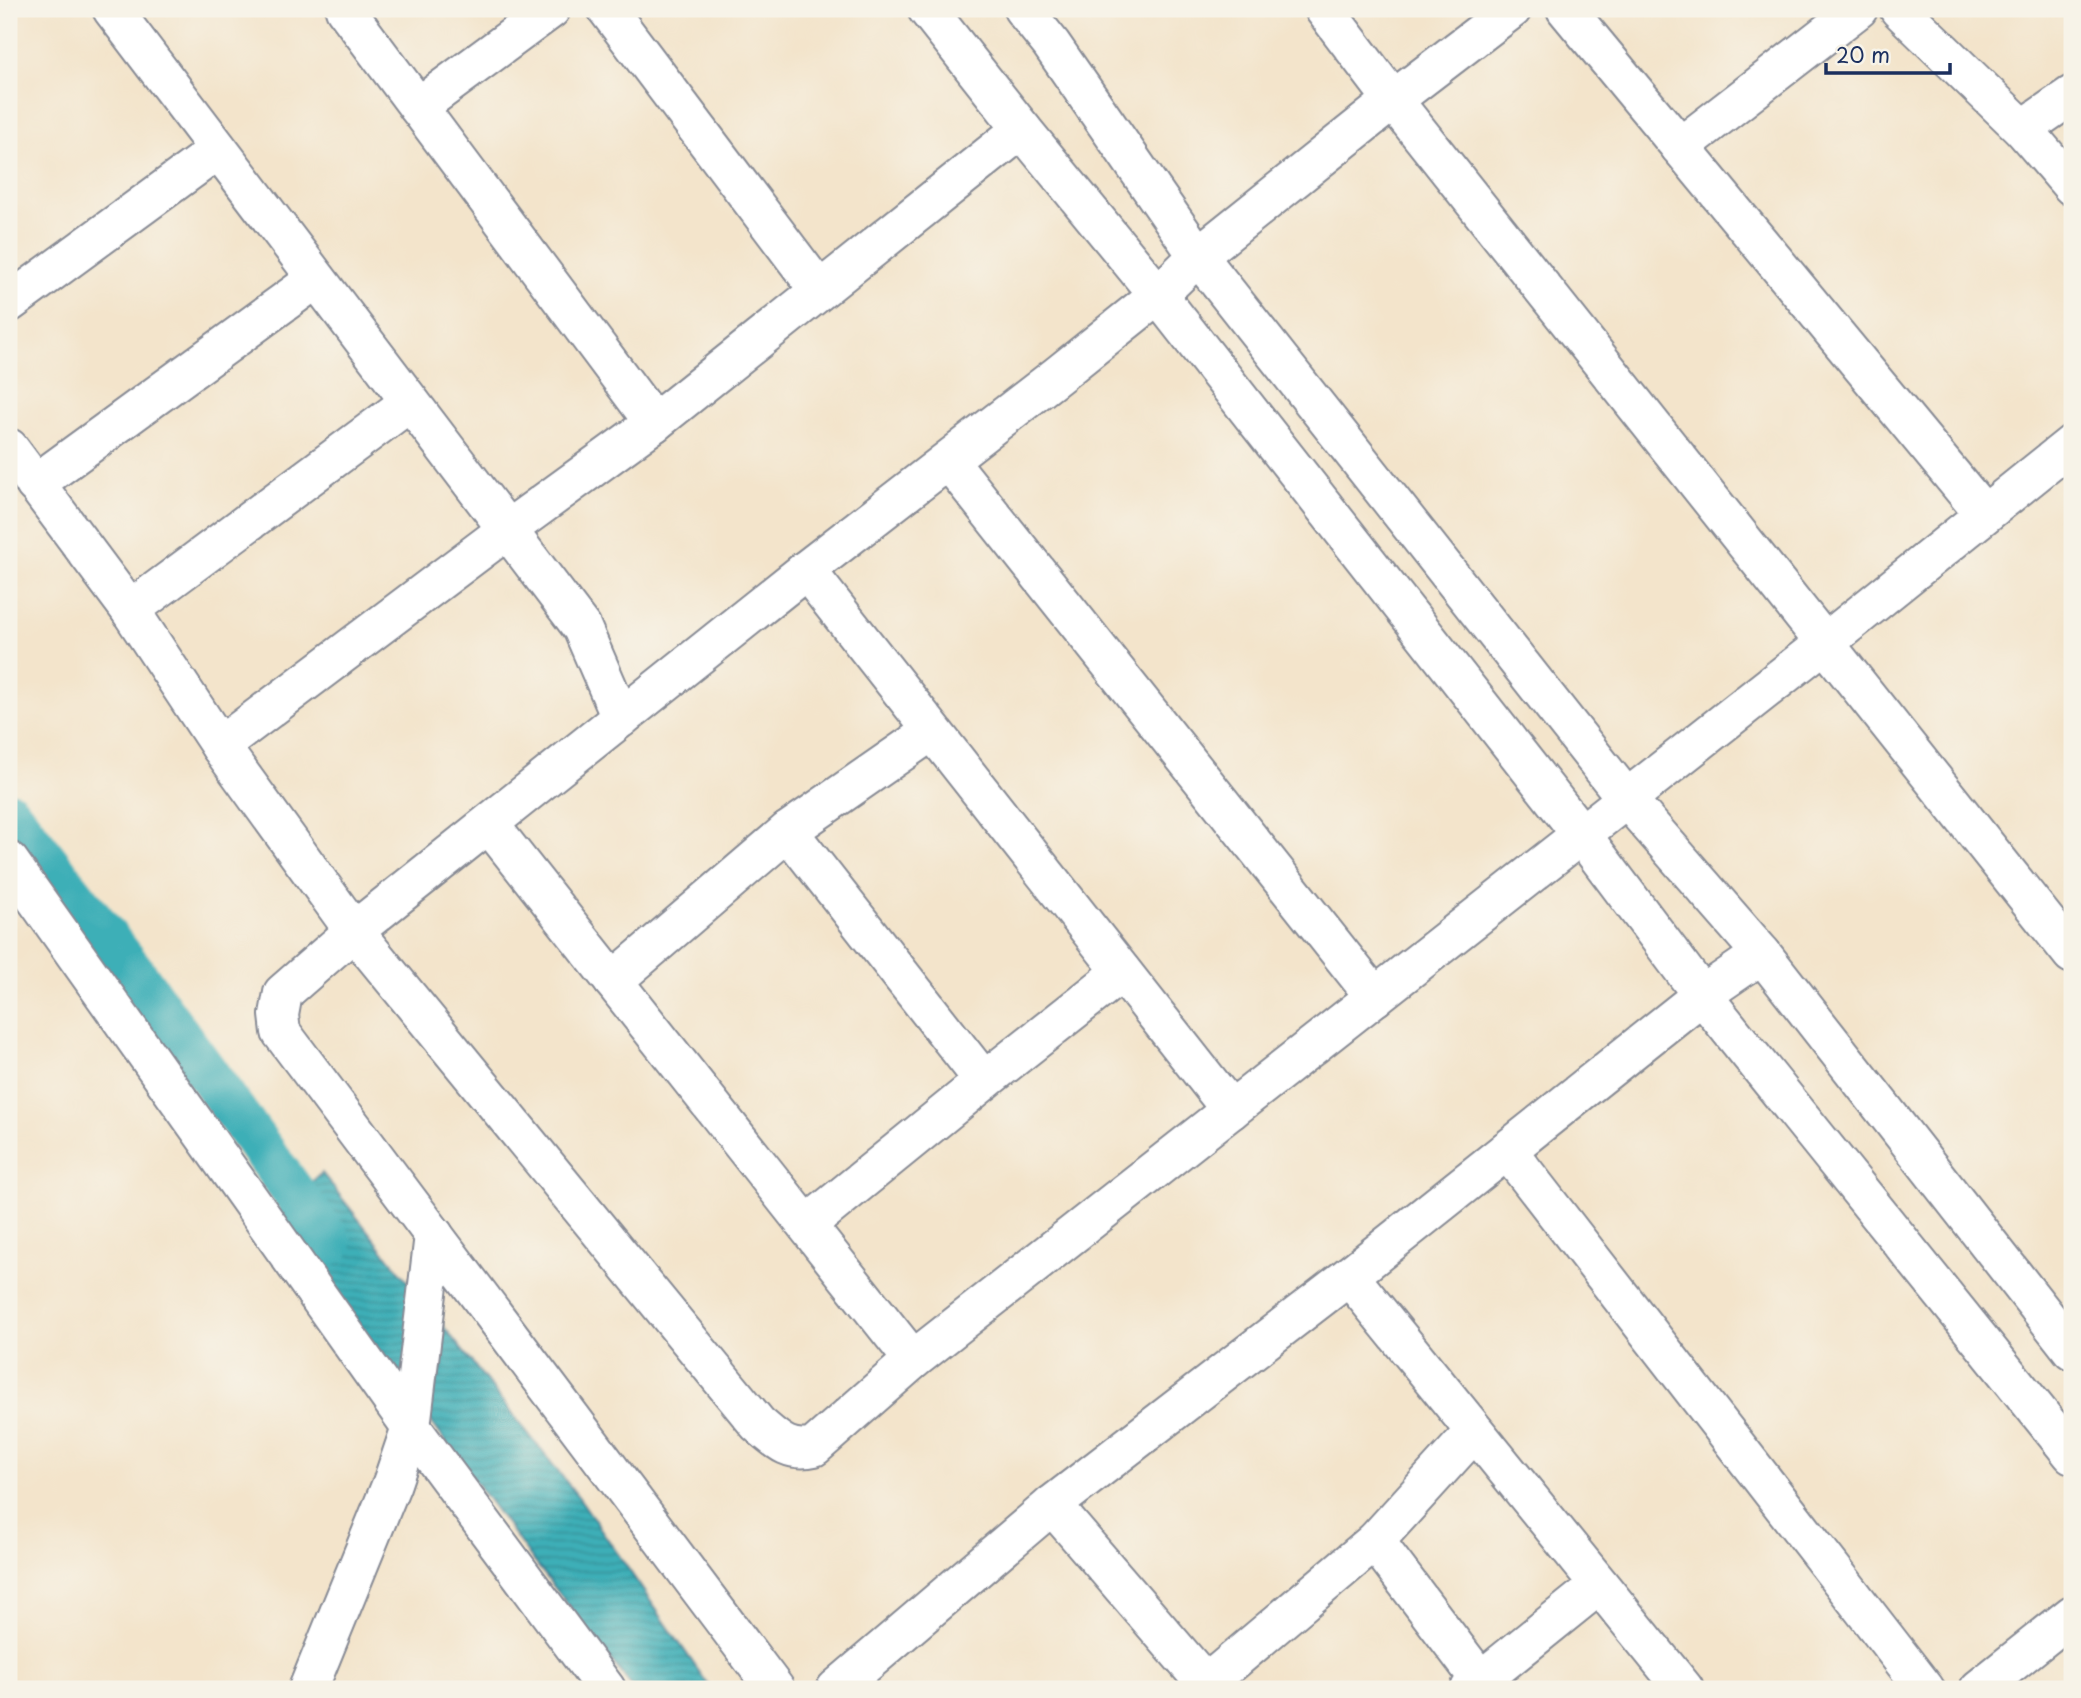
<svg xmlns="http://www.w3.org/2000/svg" width="2081" height="1698" font-family="'Playpen Sans',sans-serif">
<defs>
<pattern id="water-rules" width="6" height="5" patternUnits="userSpaceOnUse" patternTransform="scale(1.75)"><rect width="6" height="5" fill="#3eafb7"/><path d="M0 2.5h6" fill="none" stroke="#338f98"/></pattern>
</defs>
<rect width="100%" height="100%" fill="#f7f3e8"/>
<filter id="ink" filterUnits="userSpaceOnUse"><feTurbulence type="fractalNoise" baseFrequency=".0143" numOctaves="2"/><feDisplacementMap in="SourceGraphic" scale="14" xChannelSelector="R" yChannelSelector="G"/><feConvolveMatrix kernelMatrix="1 2 1 2 8 2 1 2 1" color-interpolation-filters="sRGB"/></filter>
<filter id="wash" filterUnits="userSpaceOnUse"><feTurbulence type="fractalNoise" baseFrequency=".00686" numOctaves="4" result="noise"/><feDisplacementMap in="SourceGraphic" scale="28" xChannelSelector="R" yChannelSelector="G"/><feGaussianBlur stdDeviation="1.57" result="paint"/><feColorMatrix in="noise" values="0 0 0 0 0 0 0 0 0 0 0 0 0 0 0 0 0 1.4 0 .05"/><feComposite in="paint" operator="in"/></filter>
<g filter="url(#wash)">
<rect width="100%" height="100%" fill="#f3e4cb"/>
<polygon fill="url(#water-rules)" stroke="#2c6f8a" stroke-width="2" points="322,1173 580,1499 711,1689 634,1689 529,1555 277,1212"/>
<g fill="none" stroke-linecap="round" stroke-linejoin="round">
<polyline stroke="#3eafb7" stroke-width="44" points="9,813 131,969 330,1243"/>
</g>
</g>
<g filter="url(#ink)">
<g fill="none" stroke-linecap="round" stroke-linejoin="round">
<defs>
<g id="minor">
<polyline points="112,9 582,628 621,718"/>
<polyline points="607,9 819,290"/>
<polyline points="927,9 1022,129 1158,295 1581,834 1702,995 2072,1454"/>
<polyline points="1023,9 1051,44 1198,256 1626,798 1762,954 2072,1350"/>
<polyline points="1324,9 1393,100 2072,954"/>
<polyline points="1566,9 1984,514"/>
<polyline points="1899,9 2023,129 2072,186"/>
<polyline points="418,107 551,9"/>
<polyline points="2023,129 2072,95"/>
<polyline points="1680,147 1858,9"/>
<polyline points="9,303 218,150"/>
<polyline points="654,423 1022,129"/>
<path d="M9 448 130 610 220 746 354 931 758 1424C777 1440 788 1453 814 1447L913 1360 1826 642 2072 444"/>
<polyline points="949,461 1375,997"/>
<polyline points="35,484 316,279"/>
<polyline points="806,570 1231,1110"/>
<polyline points="130,610 410,402"/>
<polyline points="220,746 507,530 654,423 345,9"/>
<polyline points="489,824 913,1360"/>
<polyline points="788,831 932,731"/>
<polyline points="9,861 411,1427 606,1689"/>
<polyline points="613,981 788,831 984,1081 1122,972"/>
<polyline points="1507,1150 1925,1689"/>
<polyline points="807,1225 984,1081"/>
<polyline points="1349,1276 1684,1689"/>
<polyline points="1052,1505 1206,1684 1199,1689"/>
<polyline points="1375,1541 1487,1689"/>
<polyline points="308,1689 392,1483 411,1427 434,1235"/>
<polyline points="775,1689 281,1032 279,1015 283,993 354,931 806,570 1058,375 1158,295 1198,256 1393,100 1512,9"/>
<polyline points="836,1689 1052,1505 1349,1276 1702,995 1762,954"/>
<polyline points="1210,1689 1206,1684 1375,1541 1474,1432"/>
<polyline points="1470,1689 1599,1585"/>
<polyline points="1979,1689 2072,1615"/>
</g>
</defs>
<use href="#minor" stroke="#878a94" stroke-width="42"/>
<use href="#minor" stroke="#fff" stroke-width="38"/>
</g>
</g>
<rect width="2081" height="1698" fill="none" stroke="#f7f3e8" stroke-width="35"/>
<path d="M1826 63v10h124v-10" fill="none" stroke="#1b2f5e" stroke-width="3.5"/>
<text x="1836" y="63" font-size="21" fill="#1b2f5e" stroke="#f7f3e8" stroke-width="5" paint-order="stroke">20 m</text>
</svg>
